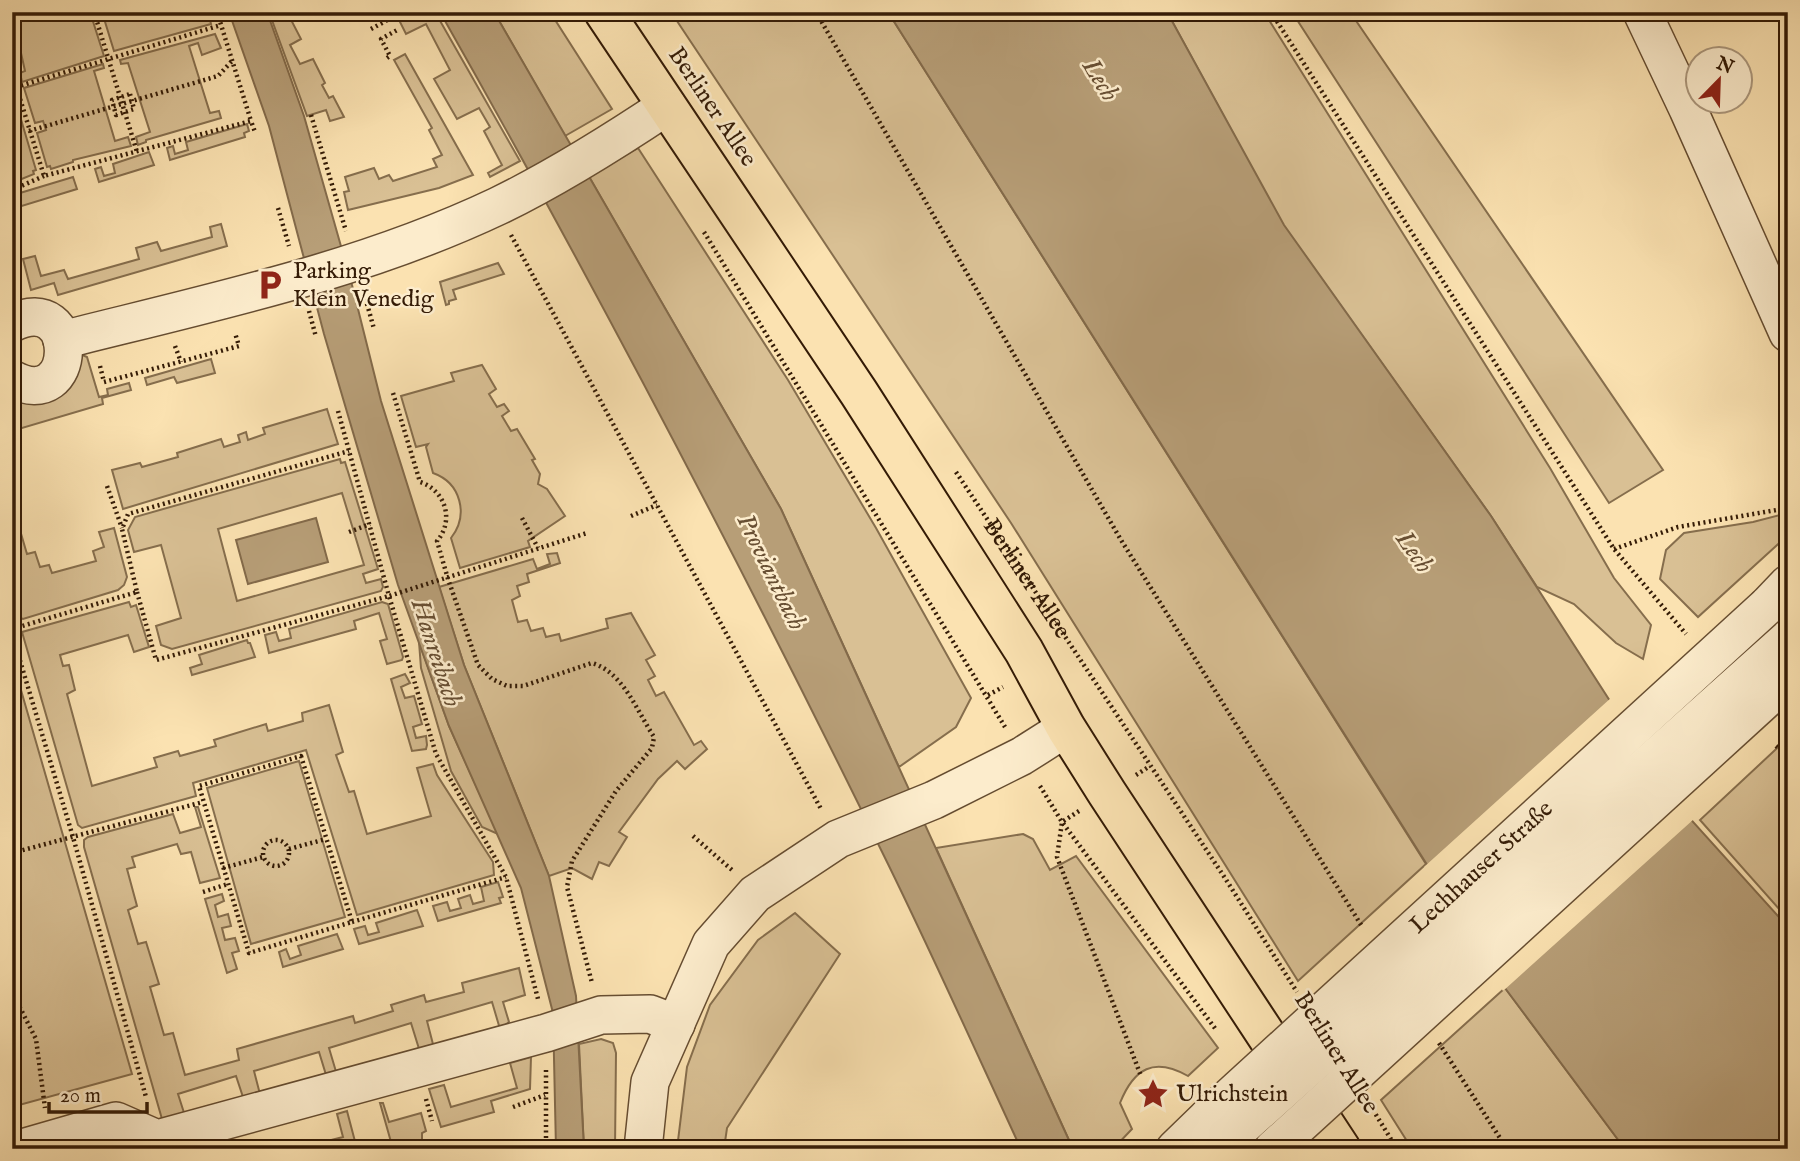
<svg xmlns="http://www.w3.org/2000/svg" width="1800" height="1161" font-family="'IM FELL English',serif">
<rect width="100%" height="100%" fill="#fbe2b1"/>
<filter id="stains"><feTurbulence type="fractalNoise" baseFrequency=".00286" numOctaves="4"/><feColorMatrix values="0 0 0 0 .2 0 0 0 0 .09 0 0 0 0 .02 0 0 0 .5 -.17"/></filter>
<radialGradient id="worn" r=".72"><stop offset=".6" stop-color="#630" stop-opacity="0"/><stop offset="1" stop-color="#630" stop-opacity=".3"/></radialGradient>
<g fill="#d9c094" stroke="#866e4d" stroke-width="2" fill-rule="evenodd">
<polygon points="12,12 90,12 104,56 22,82 20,73 25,71 21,53 17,54 12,38"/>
<polygon points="102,12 135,12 137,17 153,12 208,12 211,24 114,51"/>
<polygon points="269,12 287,12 301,39 290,45 300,64 313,59 325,83 322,85 329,98 333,96 344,117 330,121 326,110 307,116"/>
<polygon points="395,12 435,12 520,161 490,177 488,173 502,165 484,131 490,127 479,108 457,119 434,79 450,70 426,24 406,34"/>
<polygon points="494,12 550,12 612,109 565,136"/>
<polygon points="671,12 888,12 1426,864 1298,981 1011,523"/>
<polygon points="1167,12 1264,12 1550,468 1614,578 1651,625 1643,659 1616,643 1574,604 1537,587 1491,516 1283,225"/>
<polygon points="1292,12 1350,12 1663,470 1609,503"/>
<polygon points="215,34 221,48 202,55 198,43 189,46 210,113 219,111 221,118 146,140 146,142 138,145 136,137 150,132 128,63 121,64 120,60"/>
<polygon points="405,54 473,175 439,188 348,210 344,192 349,191 345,177 374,168 379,179 389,175 393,181 437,167 433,159 442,155 429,130 432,128 394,60"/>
<polygon points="103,64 104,68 94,71 115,141 128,137 131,146 73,160 73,162 51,169 50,166 47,167 37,133 46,130 43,121 35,123 24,88"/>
<polygon points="12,89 36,170 33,171 34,174 12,183"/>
<polygon points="247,124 249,131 244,133 245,137 170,160 167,148 173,146 175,154 188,150 186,142"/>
<polygon points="638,148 788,380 876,528 971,698 956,727 899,767 781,509 588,175"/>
<polygon points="149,152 154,165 99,182 95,169 101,167 104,176 115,173 113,164"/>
<polygon points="73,177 77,189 12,209 12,197 20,193"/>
<polygon points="221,224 227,246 58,295 54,283 31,290 23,259 35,256 41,276 64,270 68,279 139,259 136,248 157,242 161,251 212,237 210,227"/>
<polygon points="498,263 504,274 453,290 456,299 449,301 449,304 446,305 440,282"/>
<polygon points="80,354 87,357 99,397 108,395 107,389 129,383 131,390 102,398 103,404 12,431 12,396"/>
<polygon points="211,359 215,373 177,383 174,377 147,385 145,378"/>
<path d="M482 365 496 389 489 394 497 407 504 404 509 411 502 416 511 431 517 429 535 459 532 460 540 474 538 484 547 489 565 516 528 541 530 547 460 568 451 538C469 515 461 483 433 473L426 447 428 444 416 447 401 396 454 381 451 373Z"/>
<polygon points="327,409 338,444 123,509 112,470 140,463 142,467 178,457 177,453 221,439 224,447 240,442 238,435 246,432 248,440 265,434 263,428"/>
<path d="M340 459 341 463 345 462 378 569 363 574 366 583 381 579 383 587 381 591 172 649 161 645 156 626 181 618 161 545 134 552 128 530 135 517ZM342 493 364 565 237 601 218 529Z"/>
<polygon points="12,503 27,554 35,552 40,567 49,565 52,573 96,561 93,551 104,547 99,532 114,528 127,577 124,585 118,590 23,619 18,617 12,598"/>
<polygon points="1788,513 1788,535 1698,617 1660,579 1666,550 1684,533 1753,522"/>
<polygon points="557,553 560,563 527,574 529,582 517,586 520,596 512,600 518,622 527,620 531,631 543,628 546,637 559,634 561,641 608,628 606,619 631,613 655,655 646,660 655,676 648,680 656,696 664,692 694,745 701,741 707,749 685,769 677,761 658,779 619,832 627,837 609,866 599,862 592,879 572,868 549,876 464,665 439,587 533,559 537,569 550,564 547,554"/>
<polygon points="129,602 131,607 136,605 149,647 134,652 128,635 60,655 63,666 69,665 75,690 67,694 92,786 157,767 154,758 178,751 180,756 216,746 214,740 266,724 268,731 303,721 302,713 329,705 343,752 336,755 349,792 354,791 367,834 431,816 417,768 433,764 437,775 493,862 494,875 357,915 306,750 193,783 196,796 82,828 78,825 22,632"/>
<polygon points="382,602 388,604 403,657 402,660 387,664 380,641 387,639 379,613 354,621 356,629 269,653 265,635 276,632 279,641 291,638 289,629"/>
<polygon points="247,640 248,643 250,643 255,657 192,675 190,668 202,664 199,655"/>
<polygon points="419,642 449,726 498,834 482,827 451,771 421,668"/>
<polygon points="12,659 132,1074 12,1107"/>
<polygon points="405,674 410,683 401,687 405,698 414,696 422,724 413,727 416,738 426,736 427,745 426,749 412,751 391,679"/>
<polygon points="1788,738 1788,919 1700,820"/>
<polygon points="299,761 345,917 251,944 207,788"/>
<polygon points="195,807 198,807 220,878 200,883 191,852 181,854 177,844 132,857 135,867 127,869 137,906 128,910 138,944 146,942 159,984 150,987 164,1035 173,1033 185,1075 239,1060 237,1049 353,1016 355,1023 393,1011 391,1005 424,995 426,1002 464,992 462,983 519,968 525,995 503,1002 509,1022 500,1029 492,1002 427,1021 434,1048 420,1052 411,1023 329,1048 337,1075 327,1078 319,1052 254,1071 261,1098 245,1103 236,1076 178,1094 186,1119 164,1126 84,847 84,840 88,837 173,814 180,833 201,827"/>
<path d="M1023 834 1033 839 1050 870 1076 856 1218 1048 1188 1076C1154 1057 1134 1068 1120 1103L1132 1129 1113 1149H1073L936 848Z"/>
<polygon points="498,882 503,897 499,898 501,903 438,921 433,906 447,902 450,911 461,908 458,899 470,895 473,904 484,901 481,887"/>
<polygon points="222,894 224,901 215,905 218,917 228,914 231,926 222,928 225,940 235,938 239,951 232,953 237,969 227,973 205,899"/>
<polygon points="417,910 423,926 359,944 354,929 365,926 368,935 379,932 376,923"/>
<polygon points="795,913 840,954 727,1128 724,1149 677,1149 687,1067 710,1005 758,940"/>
<polygon points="337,934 343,949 283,967 279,952 286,949 290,959 301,955 298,946"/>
<polygon points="1505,988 1625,1149 1412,1149 1381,1100"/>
<polygon points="601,1039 613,1043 616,1053 615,1149 584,1149 579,1044"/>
<polygon points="531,1057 530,1089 491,1101 494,1112 441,1127 429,1089 444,1085 451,1107 517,1088 510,1063"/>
<polygon points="383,1103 389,1122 421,1113 426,1131 422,1133 422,1144 405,1149 393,1149 380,1103"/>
<polygon points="347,1111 357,1149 319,1149 316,1144 343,1137 337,1114"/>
</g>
<g fill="#b79e77" stroke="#836a4a" stroke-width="2">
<polygon points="229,12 267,12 304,116 352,285 381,401 464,665 549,876 576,996 584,1149 556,1149 553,1013 521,888 449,726 398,585 324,334 269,126"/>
<path d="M440 12H494L781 509 1073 1149H1021C977 1054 934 958 888 864 747 576 598 291 440 12Z"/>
<polygon points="888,12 1167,12 1284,225 1491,516 1675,802 1788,927 1788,1149 1625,1149 1505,988"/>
<polygon points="316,518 328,562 248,584 236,540"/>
</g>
<polygon fill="#fbe2b1" points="1612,697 1677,800 1694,819 1503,991 1424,867"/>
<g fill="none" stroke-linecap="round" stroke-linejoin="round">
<defs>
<g id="minor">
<polyline points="1642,12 1688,109 1788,333"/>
<path d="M12 323C82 289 79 415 12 379"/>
<path d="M62 340C209 303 361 271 498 206 556 178 613 142 667 106"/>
<polyline points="1767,606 1788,584"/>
<polyline points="19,1149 116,1121 157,1139 546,1033 601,1015 650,1014 676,1024"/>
<polyline points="643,1149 650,1082 711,944 755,894 838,839 934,800 1022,756 1066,728"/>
<polyline points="1175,1149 1209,1116"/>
</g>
<polyline id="major" points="604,12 859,393 1024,651 1066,728 1107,793 1341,1149"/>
</defs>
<use href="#minor" stroke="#664d31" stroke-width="40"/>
<use href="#major" stroke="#341b06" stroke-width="42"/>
<g stroke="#341b06" stroke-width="4.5" stroke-dasharray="2 3.5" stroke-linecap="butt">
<polyline points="94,12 137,152"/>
<polyline points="217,12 251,121"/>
<polyline points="816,12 1121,540 1363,928"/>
<polyline points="1271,12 1614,549 1686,634"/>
<polyline points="371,29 393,17"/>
<polyline points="387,58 390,56 381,39 399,29"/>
<polyline points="12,73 44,176 251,121 255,132"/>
<polyline points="16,87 221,25"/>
<polygon points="130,94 134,109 116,115 112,100"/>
<polyline points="311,115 346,231"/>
<polyline points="29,131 218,76 232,61"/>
<polyline points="12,190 44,176"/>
<polyline points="278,208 289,246"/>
<polyline points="704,232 1005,727"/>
<polyline points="511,235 821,809"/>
<polyline points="364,293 374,329"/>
<polyline points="309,311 316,337"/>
<polyline points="175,346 181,362"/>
<polyline points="100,366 104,382 239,346 235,333"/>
<path d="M393 393 420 482C445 490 455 520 437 541L448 579 478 665 492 679 507 686H523L592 663C623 672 637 711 654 737L652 748 616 791 572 861 567 887 592 983"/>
<polyline points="338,411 389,596 587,533"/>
<path id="s1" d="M956 472 1225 878 1297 992"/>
<polyline points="107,486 122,528"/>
<polyline points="631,516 657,505"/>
<polyline points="522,518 538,548"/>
<polyline points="349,532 370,524"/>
<polyline points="1614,549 1678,527 1788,508"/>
<polyline points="137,592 156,660 389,596 436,754 506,877 538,999"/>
<polyline points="12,629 137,592 122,529 128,514 349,451"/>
<polyline points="12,634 73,837 146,1097"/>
<polyline points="988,695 1003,687"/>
<polyline points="1776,746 1788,756"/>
<polygon points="301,756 352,922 249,953 199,786"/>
<polyline points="1136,775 1150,766"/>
<polyline points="1040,786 1062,822 1217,1031"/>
<polyline points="1079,811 1062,822 1057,857 1141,1076"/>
<polyline points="693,836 732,870"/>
<circle cx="276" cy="853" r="13"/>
<polyline points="289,849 326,839"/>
<polyline points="12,853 203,802"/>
<polyline points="223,868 263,857"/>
<polyline points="203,892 228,884"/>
<polyline points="352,922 506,877"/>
<polyline points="12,992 36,1039 45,1108"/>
<polyline points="1439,1043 1507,1149"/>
<polyline points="426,1099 432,1121"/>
<polyline points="1370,1105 1397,1149"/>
<polyline points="513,1107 545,1095"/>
<polyline points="546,1149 546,1069"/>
</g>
<use href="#minor" stroke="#fceccc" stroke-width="37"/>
<use href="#major" stroke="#fbe2b1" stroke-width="38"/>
<g stroke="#341b06" stroke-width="2">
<polyline points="1201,1149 1220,1130 1788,622"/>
<polyline points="1237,1149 1788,652"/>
</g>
<defs>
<g id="minor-bridge">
<path id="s2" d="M1209 1116 1767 606"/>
<polyline points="1227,1140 1788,639"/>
<polyline points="1273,1149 1788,679"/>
</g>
</defs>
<use href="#minor-bridge" stroke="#664d31" stroke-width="40" stroke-linecap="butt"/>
<use href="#minor-bridge" stroke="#fceccc" stroke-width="37"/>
</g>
<defs>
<symbol id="parking-bare" viewBox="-9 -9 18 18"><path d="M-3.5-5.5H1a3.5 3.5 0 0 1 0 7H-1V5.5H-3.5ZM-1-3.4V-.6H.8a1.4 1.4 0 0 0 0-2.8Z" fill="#8f2418" stroke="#fceccc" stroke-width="2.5" paint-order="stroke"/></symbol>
<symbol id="sight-bare" viewBox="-9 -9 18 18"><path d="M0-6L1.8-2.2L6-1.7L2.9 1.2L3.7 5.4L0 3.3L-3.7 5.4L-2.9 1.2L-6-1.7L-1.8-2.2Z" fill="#8f2418" stroke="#fceccc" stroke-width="2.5" paint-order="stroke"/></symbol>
</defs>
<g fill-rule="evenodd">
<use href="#parking-bare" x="248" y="263" width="44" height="44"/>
<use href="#sight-bare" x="1131" y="1072" width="44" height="44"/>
</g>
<g text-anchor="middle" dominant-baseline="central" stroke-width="5" stroke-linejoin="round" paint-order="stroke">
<g font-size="24" fill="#341b06" stroke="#fceccc">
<text transform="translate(712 107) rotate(56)">Berliner Allee</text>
<text stroke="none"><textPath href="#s1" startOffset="128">Berliner Allee</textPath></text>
<text stroke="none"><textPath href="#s2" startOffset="369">Lechhauser Straße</textPath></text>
<text transform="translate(1336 1053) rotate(58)">Berliner Allee</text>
</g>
<g font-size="24" fill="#341b06" stroke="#fceccc" text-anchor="start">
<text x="293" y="271">Parking<tspan x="293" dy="28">Klein Venedig</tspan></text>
<text x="1176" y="1094">Ulrichstein</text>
</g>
<g font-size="26" font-style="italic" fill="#684f33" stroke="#fceccc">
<text transform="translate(1100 80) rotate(58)">Lech</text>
<text transform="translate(1414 552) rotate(55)">Lech</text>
<text transform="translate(771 572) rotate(64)">Proviantbach</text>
<text transform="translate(436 653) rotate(72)">Hanreibach</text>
</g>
</g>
<rect width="1800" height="1161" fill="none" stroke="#fbe2b1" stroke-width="42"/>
<rect x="14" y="14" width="1772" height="1133" fill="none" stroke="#341b06" stroke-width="3.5"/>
<rect x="21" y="21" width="1758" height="1119" fill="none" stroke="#341b06" stroke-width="2"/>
<g transform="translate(1719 80) rotate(23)"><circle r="33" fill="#fceccc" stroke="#ac987d" stroke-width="2"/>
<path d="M0-5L12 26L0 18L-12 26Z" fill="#8f2418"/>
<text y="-10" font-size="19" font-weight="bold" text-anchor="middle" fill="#341b06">N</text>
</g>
<path d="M49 1102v10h98v-10" fill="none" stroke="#341b06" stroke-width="3.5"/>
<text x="60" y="1102" font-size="21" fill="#341b06" stroke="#fceccc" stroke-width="5" paint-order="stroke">20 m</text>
<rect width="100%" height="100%" filter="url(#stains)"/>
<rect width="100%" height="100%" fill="url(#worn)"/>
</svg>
